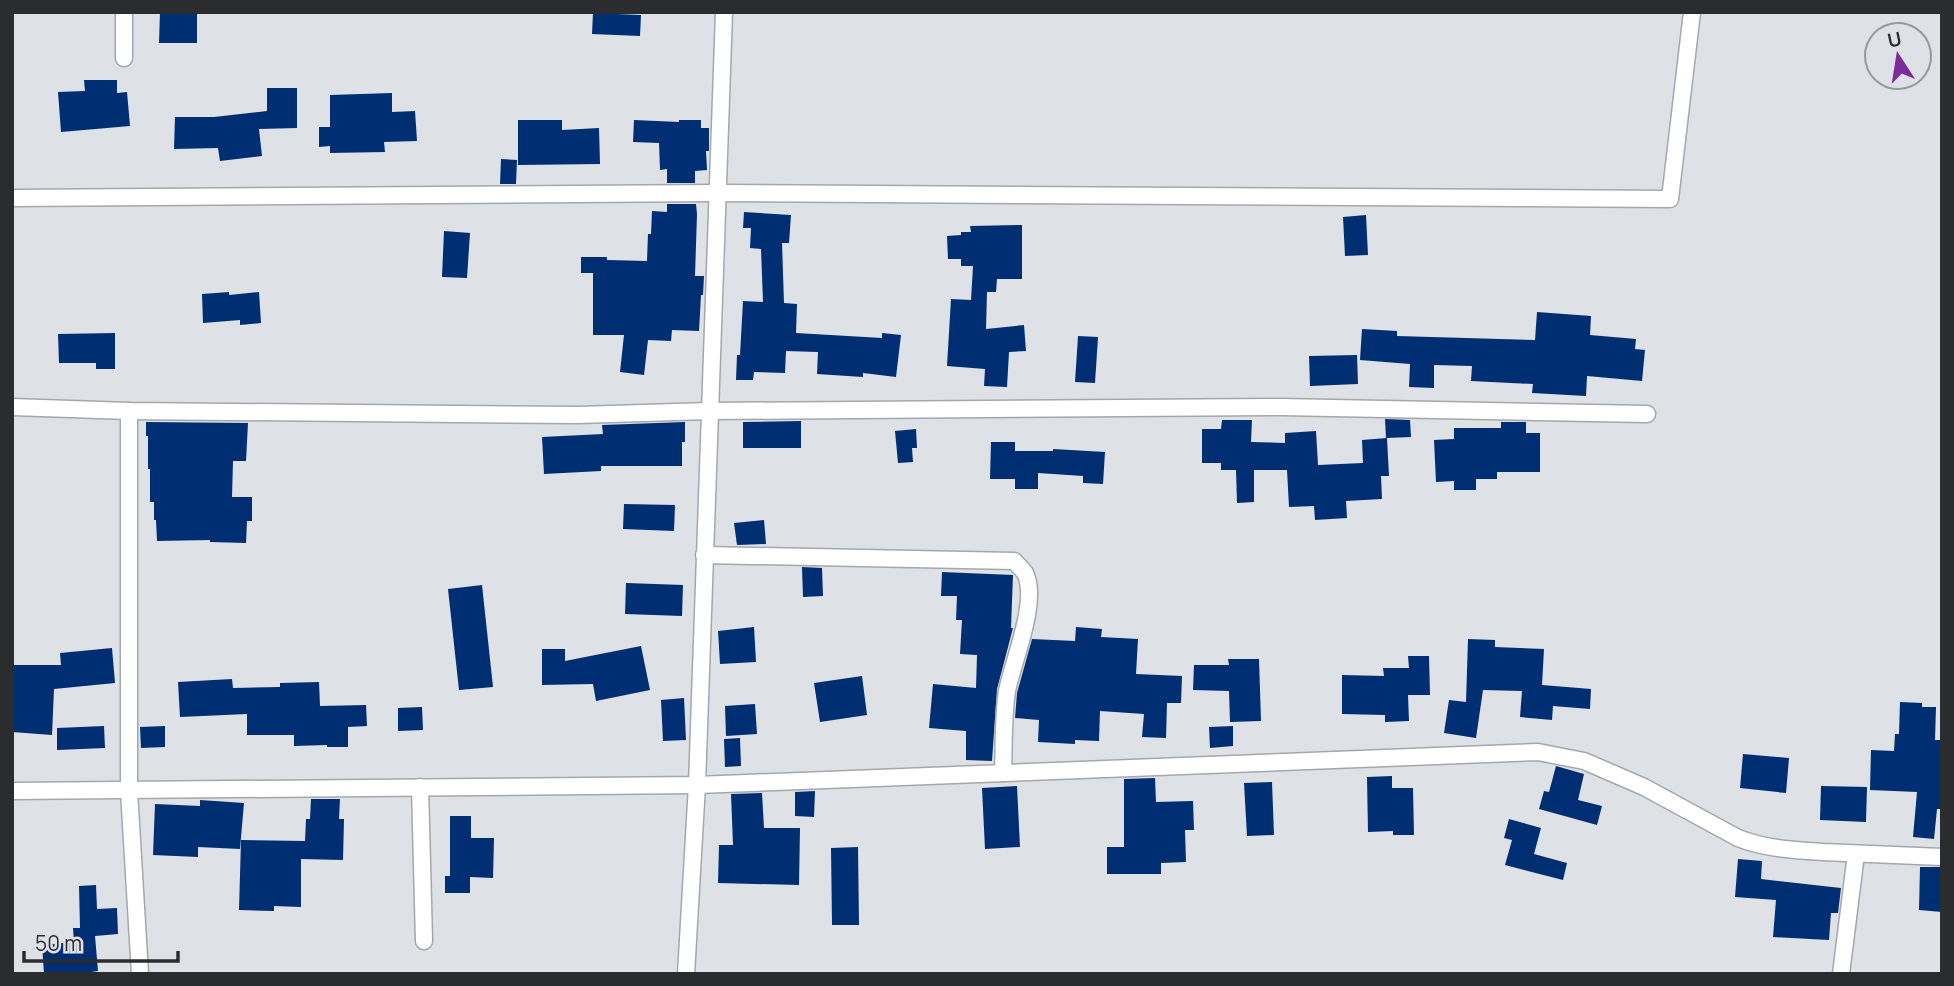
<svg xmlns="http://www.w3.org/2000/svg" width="1954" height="986" font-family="Manrope,sans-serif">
<rect width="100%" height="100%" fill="#dee1e6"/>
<g fill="#002e73">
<polygon points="160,12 197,12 197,43 159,43"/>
<polygon points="593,13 641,15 640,36 592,34"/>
<polygon points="84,80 117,80 117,93 127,92 130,126 61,132 58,92 85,91"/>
<polygon points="267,88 297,88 297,128 259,129 262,156 220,161 218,148 174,149 175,117 214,117 267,111"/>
<polygon points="392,93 392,112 415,111 417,141 384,142 385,152 330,153 330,146 319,147 319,127 330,127 330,95"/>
<polygon points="518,120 562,120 562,130 599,128 600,164 518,165"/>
<polygon points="634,120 679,122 679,120 701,120 701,128 709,128 709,151 706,151 707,170 695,171 695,183 667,183 667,169 660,170 659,143 633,142"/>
<polygon points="501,159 517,160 516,184 500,184"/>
<polygon points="667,204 696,204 697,214 695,276 704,276 703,295 701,295 699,331 672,330 671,341 648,340 644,375 620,372 624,335 593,335 593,273 581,273 581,257 607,257 607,260 647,261 648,234 651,234 652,211 667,212"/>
<polygon points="744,212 791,215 789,243 782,243 784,303 797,304 796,333 882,338 882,333 901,335 896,377 863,373 863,377 817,374 818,352 786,351 785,373 754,372 753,380 736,380 737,355 740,355 743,301 763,302 761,249 750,248 751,228 743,228"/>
<polygon points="1366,215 1368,255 1345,256 1343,217"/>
<polygon points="1022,225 1022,279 997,279 996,292 987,292 986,329 1024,325 1026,351 1009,352 1007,387 984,386 985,369 947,366 951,299 971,300 973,266 961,266 961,259 948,259 947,236 961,235 961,232 971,232 970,226"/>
<polygon points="444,231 470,233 467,278 442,277"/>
<polygon points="229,292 229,295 259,292 261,323 240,325 240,320 203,323 202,294"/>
<polygon points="1537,312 1591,316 1590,335 1636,339 1635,349 1645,350 1642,381 1587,376 1586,396 1532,393 1533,384 1471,381 1472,366 1434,365 1434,388 1409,387 1410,364 1360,360 1362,329 1397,331 1397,336 1535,340"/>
<polygon points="115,333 115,369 96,369 96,363 59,363 58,334"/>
<polygon points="1078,336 1098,337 1095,383 1075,382"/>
<polygon points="1357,355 1358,384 1310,386 1309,356"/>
<polygon points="1385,419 1410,420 1411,437 1386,438"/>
<polygon points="1222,420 1252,420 1251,442 1285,443 1285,433 1316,431 1318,465 1363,463 1362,440 1387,438 1389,476 1381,476 1382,499 1346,501 1347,518 1315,520 1314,506 1289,507 1287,470 1254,470 1254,502 1237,503 1236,470 1221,470 1221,463 1202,463 1202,429 1221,429"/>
<polygon points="801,421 801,448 743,448 743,422"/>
<polygon points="146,422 248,423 246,461 233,461 232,497 252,497 252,521 247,521 246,543 210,542 210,540 157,541 156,520 154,520 154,502 150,502 150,469 148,469 148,436 146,436"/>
<polygon points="685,422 685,442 682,442 682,466 601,466 601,471 544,474 542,437 603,434 602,425"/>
<polygon points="1501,422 1526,422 1526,433 1540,433 1540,472 1497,472 1497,479 1476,479 1476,490 1454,490 1454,481 1436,482 1434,440 1454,439 1454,428 1501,428"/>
<polygon points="916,429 917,448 912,448 913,462 898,463 895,431"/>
<polygon points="991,442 1015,442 1015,451 1053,451 1053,449 1105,452 1103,484 1083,483 1083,476 1038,473 1038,489 1015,489 1015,479 990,479"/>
<polygon points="624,504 675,505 674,531 623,529"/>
<polygon points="764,520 766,544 737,545 734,523"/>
<polygon points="802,567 822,568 823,596 803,597"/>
<polygon points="942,572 1013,575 1011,628 1013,628 997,689 992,761 966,760 966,731 929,728 933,684 976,688 977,655 960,654 962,620 956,620 957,596 941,596"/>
<polygon points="626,583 683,585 682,616 625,614"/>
<polygon points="482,585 493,687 459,690 448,589"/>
<polygon points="754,627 756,662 720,664 718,631"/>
<polygon points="1076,627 1102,629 1101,637 1138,639 1136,674 1182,676 1181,703 1167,703 1166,738 1142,737 1144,714 1100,711 1099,741 1075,740 1075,744 1038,742 1039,720 1015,718 1017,693 1032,639 1075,641"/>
<polygon points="1468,639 1495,640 1495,647 1544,649 1542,685 1591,689 1590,709 1553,706 1552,720 1520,717 1522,691 1483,690 1476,738 1444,733 1449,700 1466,702"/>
<polygon points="641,646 650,690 596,701 593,684 542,685 542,649 565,649 565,661"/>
<polygon points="112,648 115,683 54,689 52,735 12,732 12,665 61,665 60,653"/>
<polygon points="1408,656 1429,656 1430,695 1408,695 1409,721 1385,722 1385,715 1342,714 1342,675 1384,676 1383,668 1409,668"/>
<polygon points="1228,659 1259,659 1261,721 1230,722 1229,691 1193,690 1194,665 1229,665"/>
<polygon points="862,676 867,715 820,722 814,683"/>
<polygon points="232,679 233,688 280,687 280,683 319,682 320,706 366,705 367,726 348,727 348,747 327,747 327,745 294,746 294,735 247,735 247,714 180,717 178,682"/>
<polygon points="684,698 686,740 663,741 661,700"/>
<polygon points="1900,702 1922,703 1922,707 1936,707 1935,740 1942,740 1942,809 1937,809 1934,839 1913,837 1917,792 1870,790 1871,750 1894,751 1895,734 1899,734"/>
<polygon points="755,704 757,734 726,736 725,706"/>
<polygon points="422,707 423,730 398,731 398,708"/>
<polygon points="104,726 105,748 57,750 57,728"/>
<polygon points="165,726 165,747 141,748 140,727"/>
<polygon points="1233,726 1233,746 1210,748 1209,727"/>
<polygon points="740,738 741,766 725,767 724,739"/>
<polygon points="1743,754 1789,758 1786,793 1740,788"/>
<polygon points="1556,766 1584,774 1578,800 1602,806 1597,825 1539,809 1544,791 1549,792"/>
<polygon points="1392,776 1392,788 1413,788 1414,835 1393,835 1393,831 1368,832 1367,777"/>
<polygon points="1155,778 1156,802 1193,801 1194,830 1185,830 1186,862 1161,863 1161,874 1107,874 1107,847 1124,847 1124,779"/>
<polygon points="1272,782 1274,835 1247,836 1244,783"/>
<polygon points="1017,786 1020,847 985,849 982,788"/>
<polygon points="1821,786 1867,787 1866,822 1820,820"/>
<polygon points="815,791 814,817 795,816 795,792"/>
<polygon points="762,793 764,828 800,828 799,885 718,883 719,845 733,845 731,794"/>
<polygon points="311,799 340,799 339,819 344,819 343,860 301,859 301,907 274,906 274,911 239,910 241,840 305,841 306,819 310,819"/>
<polygon points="200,800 244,803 240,849 198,847 198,857 153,855 155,804 200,806"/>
<polygon points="450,816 471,816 471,838 494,838 493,878 470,877 470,893 445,893 445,876 450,876"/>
<polygon points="1509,819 1541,828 1534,854 1567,863 1563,880 1505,865 1512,840 1504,838"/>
<polygon points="858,847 859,925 832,925 831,848"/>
<polygon points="1738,859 1762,861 1761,879 1841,888 1838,913 1831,913 1829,940 1773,937 1776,900 1735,897"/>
<polygon points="1920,867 1942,867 1942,912 1919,910"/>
<polygon points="96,885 97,909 117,908 118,934 95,936 98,971 77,974 44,974 42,945 74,942 73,928 80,928 79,886"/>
</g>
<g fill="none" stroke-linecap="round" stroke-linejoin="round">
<defs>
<g id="street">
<polyline points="124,58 124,12"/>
<polyline points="12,198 716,193 1670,199 1692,12"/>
<polyline points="12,407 129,411 578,415 709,411 1281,407 1647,414"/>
<polyline points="129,411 129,791 140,974"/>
<path d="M704 555 1014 561C1018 565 1022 569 1025 573 1039 601 1013 661 1007 691 1003 716 1004 747 1003 773"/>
<polyline points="420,787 424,941"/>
<path d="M12 791 697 785 1538 752 1584 761 1644 787 1738 838C1766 849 1794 850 1823 852 1863 854 1902 855 1942 857"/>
<polyline points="686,974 697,785 724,12"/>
<polyline points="1841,974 1856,854"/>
</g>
</defs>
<use href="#street" stroke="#a4a7ac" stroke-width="19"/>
<use href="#street" stroke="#fff" stroke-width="16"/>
</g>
<rect width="1954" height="986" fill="none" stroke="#2b2c2e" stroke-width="28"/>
<g transform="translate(1898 56) rotate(348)"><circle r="33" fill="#dee1e6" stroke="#96999c" stroke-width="2"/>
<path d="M0-5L12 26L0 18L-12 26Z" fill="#7b2b9c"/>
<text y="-10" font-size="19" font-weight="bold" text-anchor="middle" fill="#2b2c2e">U</text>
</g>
<path d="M24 951v10h154v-10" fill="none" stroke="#2b2c2e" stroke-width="3.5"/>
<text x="35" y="951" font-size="21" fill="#2b2c2e" stroke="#dee1e6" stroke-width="5" paint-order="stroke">50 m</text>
</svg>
